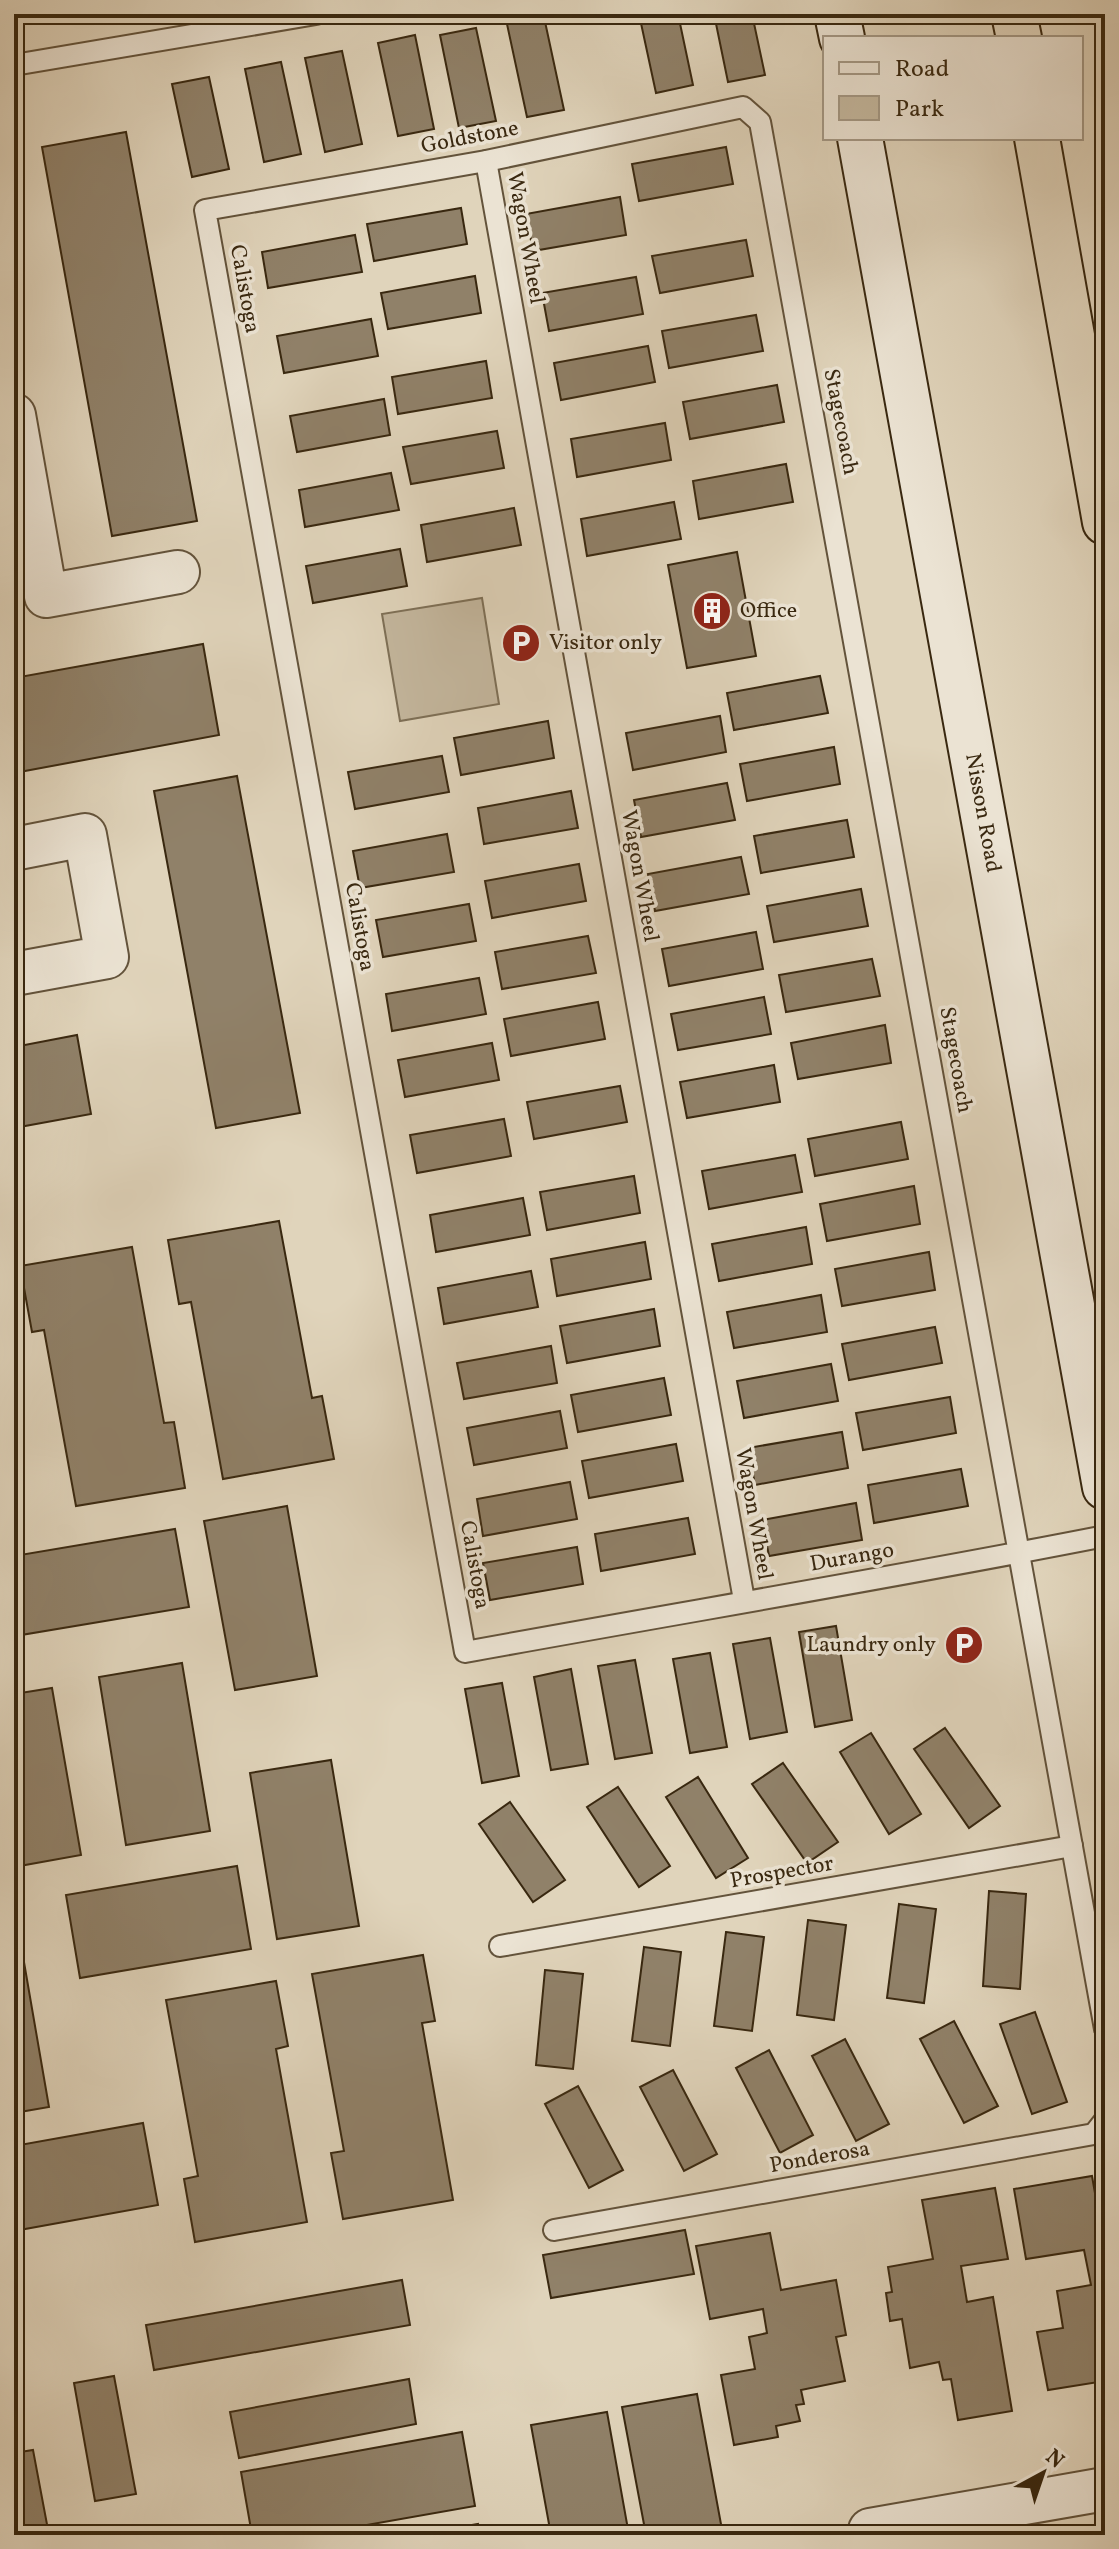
<svg xmlns="http://www.w3.org/2000/svg" width="1119" height="2549" font-family="Vollkorn,serif">
<rect width="100%" height="100%" fill="#e0d4bb"/>
<filter id="stains"><feTurbulence type="fractalNoise" baseFrequency=".0025" numOctaves="4"/><feColorMatrix values="0 0 0 0 .2 0 0 0 0 .09 0 0 0 0 .02 0 0 0 .5 -.17"/></filter>
<radialGradient id="worn" r=".72"><stop offset=".6" stop-color="#630" stop-opacity="0"/><stop offset="1" stop-color="#630" stop-opacity=".3"/></radialGradient>
<polygon fill="#c4b79e" stroke="#7e7057" stroke-width="2" points="482,598 499,704 400,721 382,614"/>
<g fill="#908169" stroke="#392810" stroke-width="2">
<polygon points="639,14 678,14 693,85 656,93"/>
<polygon points="714,14 752,14 765,75 728,82"/>
<polygon points="544,17 564,110 527,117 507,24"/>
<polygon points="476,28 496,121 459,128 440,35"/>
<polygon points="415,35 434,129 398,136 378,43"/>
<polygon points="342,51 362,144 325,152 305,58"/>
<polygon points="281,62 301,154 264,162 245,69"/>
<polygon points="209,77 229,169 192,177 172,84"/>
<polygon points="126,132 197,521 112,536 42,147"/>
<polygon points="726,147 733,184 639,201 632,164"/>
<polygon points="620,197 626,235 533,251 526,214"/>
<polygon points="461,208 467,244 374,261 367,224"/>
<polygon points="355,235 362,272 268,288 262,252"/>
<polygon points="746,240 753,276 660,293 652,256"/>
<polygon points="475,276 481,313 388,329 381,293"/>
<polygon points="636,277 643,314 549,331 542,293"/>
<polygon points="756,315 763,351 669,368 662,331"/>
<polygon points="371,319 378,356 284,373 277,336"/>
<polygon points="648,346 655,382 561,400 554,363"/>
<polygon points="486,361 492,398 398,414 392,377"/>
<polygon points="777,385 784,422 690,439 683,402"/>
<polygon points="384,399 390,435 297,452 290,416"/>
<polygon points="665,423 671,460 577,477 571,439"/>
<polygon points="497,431 504,468 411,484 403,447"/>
<polygon points="786,464 793,502 699,519 693,481"/>
<polygon points="391,473 399,510 305,527 299,490"/>
<polygon points="674,502 681,539 587,556 581,519"/>
<polygon points="514,508 521,545 427,562 421,525"/>
<polygon points="400,549 407,586 313,603 306,566"/>
<polygon points="737,552 756,656 687,668 668,565"/>
<polygon points="203,644 219,735 14,773 14,678"/>
<polygon points="820,676 828,713 734,730 727,693"/>
<polygon points="720,716 726,752 633,770 626,733"/>
<polygon points="548,721 554,758 461,775 454,738"/>
<polygon points="834,747 840,784 747,801 740,764"/>
<polygon points="442,756 449,792 355,809 348,772"/>
<polygon points="237,776 300,1113 216,1128 154,791"/>
<polygon points="727,783 735,820 641,837 634,800"/>
<polygon points="571,791 578,828 484,844 478,808"/>
<polygon points="847,820 854,857 761,873 754,836"/>
<polygon points="447,834 454,872 360,888 353,851"/>
<polygon points="741,857 749,894 655,911 648,874"/>
<polygon points="579,864 586,901 492,918 485,881"/>
<polygon points="861,889 868,926 774,942 767,906"/>
<polygon points="469,904 476,941 383,957 376,920"/>
<polygon points="756,932 763,969 669,986 662,949"/>
<polygon points="588,936 596,973 502,989 495,952"/>
<polygon points="872,959 880,996 786,1012 779,975"/>
<polygon points="479,978 486,1014 392,1031 386,994"/>
<polygon points="764,997 771,1034 678,1050 671,1014"/>
<polygon points="598,1002 605,1039 511,1056 504,1019"/>
<polygon points="885,1025 891,1063 798,1079 791,1043"/>
<polygon points="77,1035 91,1114 14,1128 14,1047"/>
<polygon points="492,1043 499,1080 405,1097 398,1060"/>
<polygon points="774,1065 780,1102 687,1118 680,1082"/>
<polygon points="620,1086 627,1122 534,1139 527,1102"/>
<polygon points="504,1119 511,1156 417,1173 410,1135"/>
<polygon points="901,1122 908,1159 815,1176 808,1139"/>
<polygon points="795,1155 802,1192 709,1209 702,1171"/>
<polygon points="634,1176 640,1213 547,1230 540,1192"/>
<polygon points="914,1186 920,1224 827,1241 820,1204"/>
<polygon points="523,1198 530,1235 436,1252 430,1215"/>
<polygon points="279,1221 312,1398 322,1396 334,1459 223,1479 191,1302 179,1304 168,1240"/>
<polygon points="806,1227 812,1264 719,1281 712,1244"/>
<polygon points="645,1242 651,1279 557,1296 551,1259"/>
<polygon points="132,1247 164,1423 174,1422 185,1488 76,1506 44,1330 32,1332 20,1266"/>
<polygon points="929,1252 935,1290 842,1306 835,1269"/>
<polygon points="531,1271 538,1307 444,1324 438,1288"/>
<polygon points="821,1295 827,1332 734,1348 727,1312"/>
<polygon points="654,1309 660,1346 567,1363 560,1326"/>
<polygon points="935,1327 942,1363 849,1380 842,1344"/>
<polygon points="551,1346 557,1383 464,1399 457,1363"/>
<polygon points="831,1364 838,1401 744,1418 737,1381"/>
<polygon points="664,1378 671,1415 578,1432 571,1395"/>
<polygon points="950,1397 956,1433 863,1450 856,1413"/>
<polygon points="560,1411 567,1448 474,1465 467,1428"/>
<polygon points="842,1432 848,1468 755,1485 748,1448"/>
<polygon points="676,1444 683,1481 589,1498 582,1461"/>
<polygon points="961,1469 968,1506 874,1523 868,1485"/>
<polygon points="570,1482 577,1519 483,1536 477,1499"/>
<polygon points="856,1503 862,1540 769,1556 762,1520"/>
<polygon points="287,1506 317,1676 235,1690 204,1521"/>
<polygon points="688,1518 695,1554 601,1571 595,1534"/>
<polygon points="175,1529 189,1607 21,1635 14,1594 14,1556"/>
<polygon points="577,1547 583,1584 490,1600 483,1563"/>
<polygon points="836,1626 852,1720 815,1727 799,1632"/>
<polygon points="770,1638 787,1732 750,1739 733,1644"/>
<polygon points="710,1653 727,1747 690,1753 673,1659"/>
<polygon points="635,1660 652,1753 615,1759 598,1666"/>
<polygon points="182,1663 210,1831 126,1845 99,1677"/>
<polygon points="571,1669 588,1764 551,1770 534,1677"/>
<polygon points="502,1683 519,1776 482,1783 465,1689"/>
<polygon points="52,1688 81,1855 14,1867 14,1694"/>
<polygon points="945,1728 1000,1806 969,1828 914,1749"/>
<polygon points="871,1733 921,1814 889,1834 840,1752"/>
<polygon points="331,1760 359,1926 277,1939 250,1773"/>
<polygon points="783,1763 838,1842 807,1863 752,1784"/>
<polygon points="698,1777 748,1858 716,1878 666,1797"/>
<polygon points="618,1787 670,1866 639,1887 587,1807"/>
<polygon points="510,1802 565,1880 533,1902 479,1824"/>
<polygon points="237,1866 251,1949 80,1978 66,1895"/>
<polygon points="989,1891 1026,1894 1020,1989 983,1986"/>
<polygon points="899,1904 936,1909 924,2003 887,1998"/>
<polygon points="808,1920 846,1925 834,2020 797,2015"/>
<polygon points="726,1932 764,1937 752,2031 714,2026"/>
<polygon points="20,1939 49,2107 14,2113 14,1940"/>
<polygon points="644,1947 681,1952 670,2046 632,2041"/>
<polygon points="423,1955 435,2021 422,2023 453,2200 343,2219 331,2153 344,2151 312,1974"/>
<polygon points="545,1970 583,1974 573,2069 536,2065"/>
<polygon points="276,1981 288,2046 276,2049 307,2222 195,2242 184,2179 198,2176 166,2000"/>
<polygon points="1035,2012 1067,2102 1032,2114 1000,2024"/>
<polygon points="954,2021 998,2106 964,2123 920,2039"/>
<polygon points="845,2039 889,2124 856,2141 812,2056"/>
<polygon points="769,2050 813,2135 780,2153 736,2068"/>
<polygon points="673,2070 717,2154 684,2171 640,2087"/>
<polygon points="578,2086 623,2170 589,2188 545,2104"/>
<polygon points="143,2123 158,2205 14,2231 14,2146"/>
<polygon points="1092,2176 1102,2233 1105,2232 1105,2381 1048,2390 1037,2332 1063,2328 1057,2291 1091,2285 1084,2250 1026,2259 1014,2189"/>
<polygon points="995,2188 1008,2259 961,2266 967,2302 993,2297 1012,2411 958,2420 951,2379 943,2380 939,2362 910,2368 902,2319 890,2321 886,2293 892,2292 888,2267 933,2259 922,2200"/>
<polygon points="685,2230 694,2274 551,2298 543,2255"/>
<polygon points="770,2233 781,2290 836,2280 846,2335 836,2337 845,2381 801,2390 804,2404 796,2405 800,2421 776,2426 778,2437 734,2445 721,2375 755,2369 749,2337 767,2333 763,2309 710,2319 696,2246"/>
<polygon points="402,2280 410,2325 154,2370 146,2325"/>
<polygon points="114,2376 136,2494 95,2501 74,2383"/>
<polygon points="409,2379 416,2424 239,2458 230,2412"/>
<polygon points="697,2394 723,2535 646,2535 622,2407"/>
<polygon points="607,2412 629,2535 551,2535 531,2425"/>
<polygon points="462,2432 475,2506 310,2535 252,2535 241,2472"/>
<polygon points="33,2450 49,2535 14,2535 14,2453"/>
<polygon points="478,2524 480,2535 415,2535"/>
</g>
<g fill="none" stroke-linecap="round" stroke-linejoin="round">
<defs>
<g id="lane">
<polyline points="14,65 316,14"/>
<polyline points="486,161 744,1600"/>
<path d="M1105 1536C892 1578 678 1613 465 1652L205 210 486 161 743 107 760 122C877 757 989 1393 1105 2029"/>
<polyline points="500,1946 1072,1846"/>
<polyline points="554,2230 1094,2134 1105,2120"/>
</g>
<g id="street">
<polyline points="14,415 46,596 178,572"/>
<polyline points="14,849 85,835 107,957 14,974"/>
<polyline points="870,2530 1105,2489"/>
</g>
<g id="secondary">
<polyline points="837,14 842,38"/>
<path id="s1" d="M860 138 1105 1487"/>
</g>
<g id="highway">
<polyline points="1014,14 1019,38"/>
<polyline points="1037,138 1105,522"/>
</g>
</defs>
<use href="#lane" stroke="#63533b" stroke-width="24"/>
<use href="#street" stroke="#63533b" stroke-width="46"/>
<use href="#secondary" stroke="#392810" stroke-width="48"/>
<use href="#highway" stroke="#392810" stroke-width="48"/>
<use href="#lane" stroke="#ebe3d3" stroke-width="20"/>
<use href="#street" stroke="#ebe3d3" stroke-width="42"/>
<use href="#secondary" stroke="#ebe3d3" stroke-width="44"/>
<use href="#highway" stroke="#e0d4bb" stroke-width="44"/>
</g>
<defs>
<symbol id="building-disc" viewBox="-11 -11 22 22"><circle r="9.5" fill="#8f2418" stroke="#ebe3d3"/><path d="M-4-6H4V6H1V3H-1V6H-4ZM-2.5-4.3h1.7v1.8h-1.7ZM.8-4.3h1.7v1.8H.8ZM-2.5-1h1.7V.8h-1.7ZM.8-1h1.7V.8H.8Z" fill="#fff"/></symbol>
<symbol id="parking-disc" viewBox="-11 -11 22 22"><circle r="9.5" fill="#8f2418" stroke="#ebe3d3"/><path d="M-3.5-5.5H1a3.5 3.5 0 0 1 0 7H-1V5.5H-3.5ZM-1-3.4V-.6H.8a1.4 1.4 0 0 0 0-2.8Z" fill="#fff"/></symbol>
</defs>
<g fill-rule="evenodd">
<use href="#building-disc" x="690" y="589" width="44" height="44"/>
<use href="#parking-disc" x="499" y="621" width="44" height="44"/>
<use href="#parking-disc" x="942" y="1623" width="44" height="44"/>
</g>
<g text-anchor="middle" dominant-baseline="central" stroke-width="7" stroke-linejoin="round" paint-order="stroke">
<g font-size="22" fill="#392810" stroke="#ebe3d3">
<text transform="translate(470 138) rotate(-11)">Goldstone</text>
<text transform="translate(525 238) rotate(80)">Wagon Wheel</text>
<text transform="translate(244 289) rotate(80)">Calistoga</text>
<text transform="translate(840 422) rotate(79)">Stagecoach</text>
<text stroke="none"><textPath href="#s1" startOffset="686">Nisson Road</textPath></text>
<text transform="translate(639 876) rotate(80)">Wagon Wheel</text>
<text transform="translate(359 927) rotate(80)">Calistoga</text>
<text transform="translate(955 1060) rotate(80)">Stagecoach</text>
<text transform="translate(753 1514) rotate(80)">Wagon Wheel</text>
<text transform="translate(852 1558) rotate(-10)">Durango</text>
<text transform="translate(474 1565) rotate(80)">Calistoga</text>
<text transform="translate(782 1873) rotate(-10)">Prospector</text>
<text transform="translate(820 2158) rotate(-10)">Ponderosa</text>
</g>
<g font-size="22" fill="#392810" stroke="#ebe3d3" text-anchor="start">
<text x="740" y="611">Office</text>
<text x="549" y="643">Visitor only</text>
<text x="936" y="1645" text-anchor="end">Laundry only</text>
</g>
</g>
<rect width="1119" height="2549" fill="none" stroke="#e0d4bb" stroke-width="48"/>
<rect x="16" y="16" width="1087" height="2517" fill="none" stroke="#392810" stroke-width="4"/>
<rect x="24" y="24" width="1071" height="2501" fill="none" stroke="#392810" stroke-width="2"/>
<rect x="823" y="36" width="260" height="104" fill="#ebe3d3" stroke="#a49885" stroke-width="2"/>
<rect x="839" y="62" width="40" height="12" fill="#ebe3d3" stroke="#a49885" stroke-width="2"/>
<text x="895" y="76" font-size="24" fill="#392810">Road</text>
<rect x="839" y="96" width="40" height="24" fill="#c4b79e" stroke="#a49885" stroke-width="2"/>
<text x="895" y="116" font-size="24" fill="#392810">Park</text>
<g transform="translate(1043 2473) rotate(40)" stroke="#ebe3d3" stroke-width="6" paint-order="stroke">
<path d="M0-6L14 30L0 20L-14 30Z" fill="#392810"/>
<text y="-12" font-size="22" font-weight="bold" text-anchor="middle" fill="#392810">N</text>
</g>
<rect width="100%" height="100%" filter="url(#stains)"/>
<rect width="100%" height="100%" fill="url(#worn)"/>
</svg>
